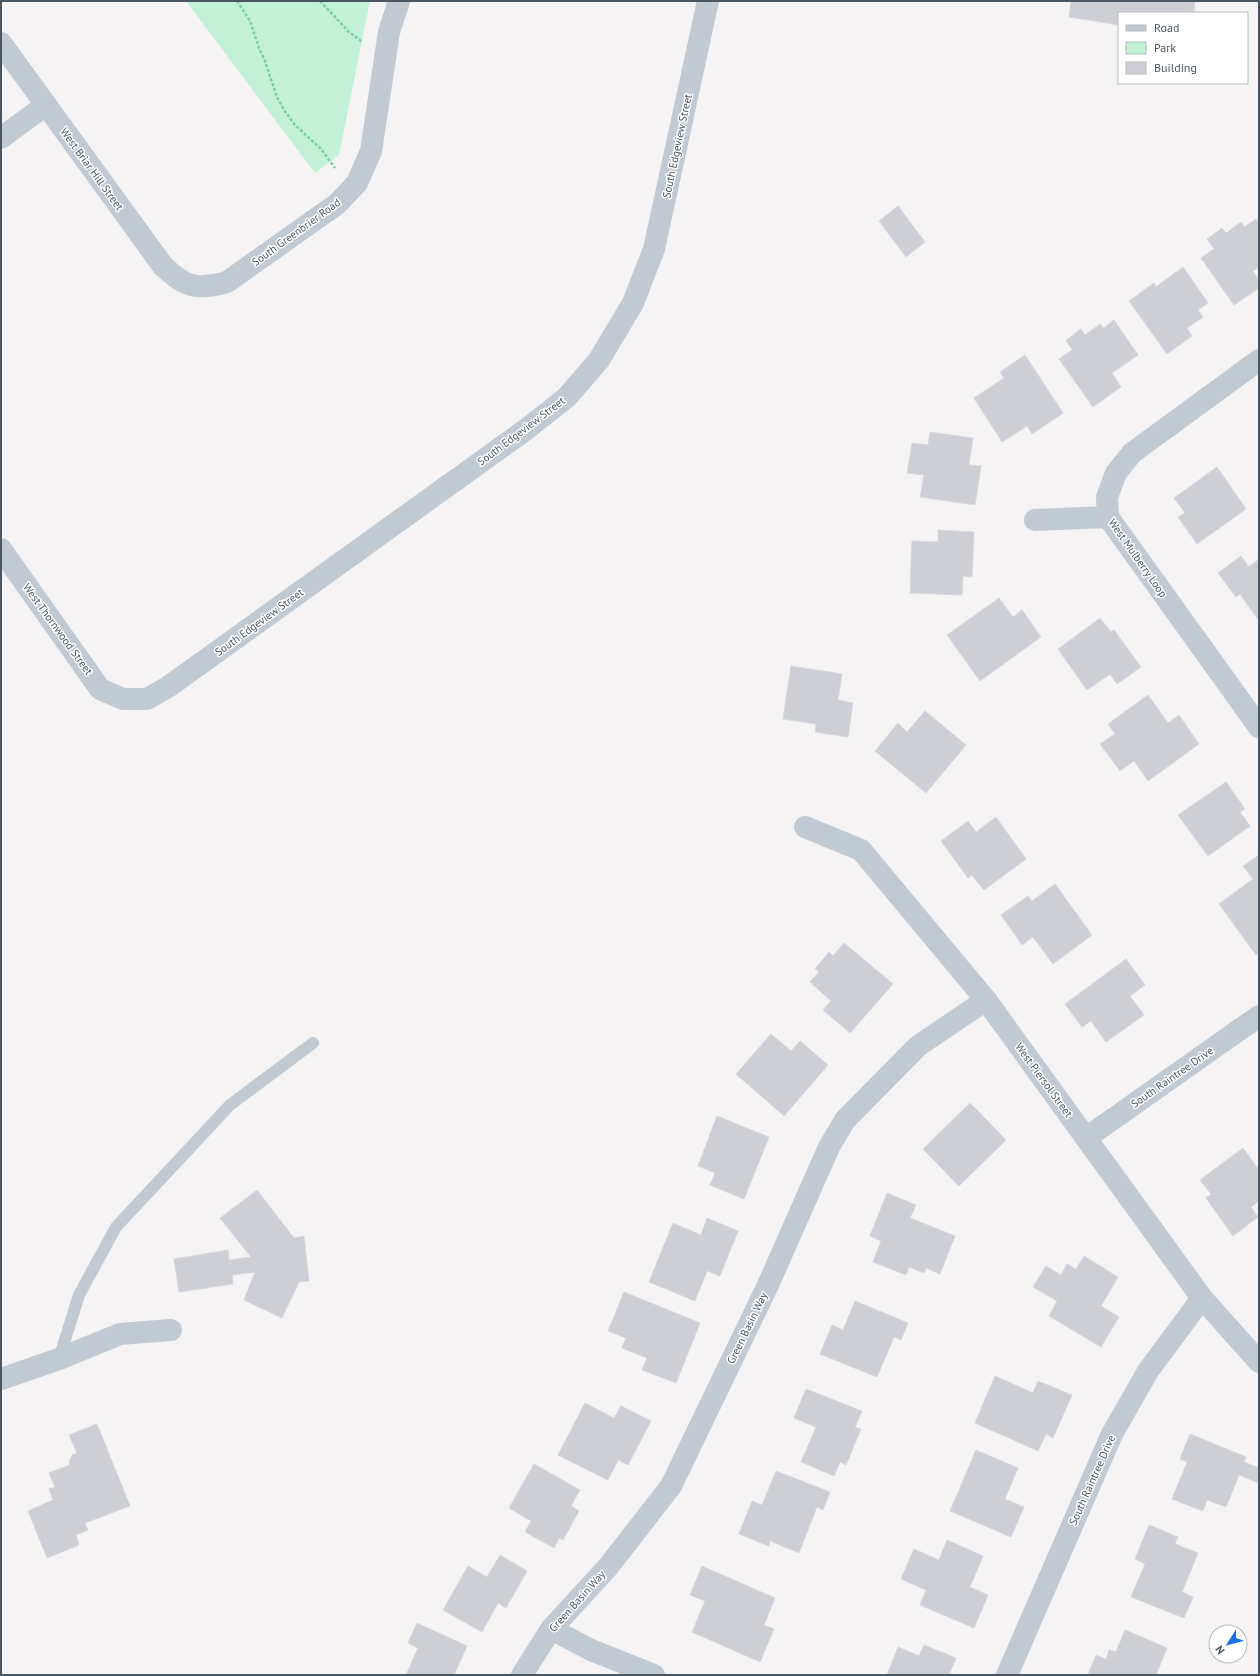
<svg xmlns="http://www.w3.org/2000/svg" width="1260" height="1676" font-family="'PT Sans',sans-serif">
<rect width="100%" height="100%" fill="#f5f3f3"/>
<polygon fill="#c3f1d5" points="186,1 370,1 339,155 315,173"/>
<g fill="#cdcfd5" stroke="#d7d9de">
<polygon points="1071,1 1195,1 1194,13 1119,13 1119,25 1069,17"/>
<polygon points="898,206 925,242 906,257 879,221"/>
<polygon points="1256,219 1259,223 1259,267 1253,271 1259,280 1259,288 1234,305 1201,258 1214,249 1207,239 1222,228 1226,233 1241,222 1244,227"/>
<polygon points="1183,267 1208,303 1198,310 1203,317 1187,328 1192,336 1167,354 1129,301 1154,283 1156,287"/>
<polygon points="1114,320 1138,355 1112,373 1121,387 1093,407 1059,359 1072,350 1066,340 1081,329 1085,335 1100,324 1104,328"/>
<polygon points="1025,355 1063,413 1032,434 1027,426 1002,442 974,398 1004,378 1000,372"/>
<polygon points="930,432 973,438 969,465 981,466 975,505 920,497 924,475 907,473 912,443 928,445"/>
<polygon points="1217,467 1246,509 1197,544 1178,517 1185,513 1174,498"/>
<polygon points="938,530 974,532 972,577 963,576 962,595 910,593 912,541 938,542"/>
<polygon points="1241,556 1249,567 1259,559 1259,621 1240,594 1236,597 1218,573"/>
<polygon points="999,598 1013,617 1022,610 1041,637 980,681 947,635"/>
<polygon points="1100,618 1111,632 1114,630 1141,667 1117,684 1110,674 1087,690 1058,649"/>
<polygon points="791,666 842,674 838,700 853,703 848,737 815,732 816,724 783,719"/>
<polygon points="1148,695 1168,723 1179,715 1199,744 1148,781 1134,761 1120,771 1100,744 1115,734 1108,724"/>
<polygon points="925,711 966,745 926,793 875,751 898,723 907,732"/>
<polygon points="1226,782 1245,809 1240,812 1250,826 1208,856 1178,815"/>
<polygon points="996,817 1026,859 984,890 972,875 968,878 941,841 968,821 976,832"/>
<polygon points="1259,855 1259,953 1256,955 1219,904 1253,879 1243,866"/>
<polygon points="1055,884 1092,935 1053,964 1033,937 1022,945 1001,915 1028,896 1032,901"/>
<polygon points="844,943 893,984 850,1033 823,1010 831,1001 810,982 819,972 815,969 829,952 833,956"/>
<polygon points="1126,959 1145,985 1130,996 1144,1015 1106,1042 1091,1021 1082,1027 1065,1004"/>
<polygon points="771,1034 791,1051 800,1041 828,1065 784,1116 736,1074"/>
<polygon points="970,1103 1006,1140 959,1186 923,1149"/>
<polygon points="717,1116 769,1137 744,1199 710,1185 715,1173 698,1166"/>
<polygon points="1243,1148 1259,1170 1259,1201 1251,1207 1258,1217 1233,1236 1206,1198 1211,1194 1200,1180"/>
<polygon points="257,1190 294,1238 304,1236 309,1281 299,1282 282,1318 244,1300 255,1272 232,1275 233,1284 179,1292 174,1259 228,1250 229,1260 251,1257 220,1218"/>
<polygon points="887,1193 916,1205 910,1218 955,1236 940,1274 926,1268 924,1273 909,1267 906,1275 873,1262 881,1241 870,1236"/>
<polygon points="707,1218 738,1231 720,1276 707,1271 695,1301 649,1282 673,1223 701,1235"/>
<polygon points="1084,1256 1118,1277 1101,1306 1119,1317 1101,1347 1049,1316 1057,1301 1033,1287 1046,1266 1061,1275 1067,1264 1076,1269"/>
<polygon points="624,1292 700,1323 676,1383 642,1370 647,1358 622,1348 626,1338 608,1331"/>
<polygon points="855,1301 908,1323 901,1340 894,1337 877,1377 820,1354 832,1325 843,1330"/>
<polygon points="995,1376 1033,1393 1038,1381 1072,1395 1053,1438 1046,1434 1038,1451 975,1423"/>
<polygon points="806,1389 862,1411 855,1427 861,1429 846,1465 840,1462 834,1476 801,1462 816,1427 794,1418"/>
<polygon points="585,1403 614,1418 621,1406 651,1421 628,1465 618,1460 608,1480 558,1455"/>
<polygon points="97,1424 130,1506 85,1523 88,1530 76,1535 79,1545 47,1558 28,1511 53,1500 49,1489 55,1487 49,1473 70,1465 69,1462 72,1455 77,1453 69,1435"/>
<polygon points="1190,1434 1246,1457 1244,1462 1259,1468 1259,1483 1239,1475 1226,1507 1207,1500 1203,1511 1172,1499 1187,1462 1180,1459"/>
<polygon points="976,1450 1018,1468 1005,1499 1024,1507 1011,1537 950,1511"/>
<polygon points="534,1464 580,1490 571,1506 579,1511 563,1540 559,1538 554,1548 525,1532 531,1521 509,1508"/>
<polygon points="776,1471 830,1492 823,1510 817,1507 799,1553 770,1541 769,1546 739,1534 752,1501 762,1505"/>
<polygon points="1149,1525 1178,1537 1175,1544 1198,1553 1182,1592 1193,1597 1184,1618 1131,1597 1145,1564 1135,1559"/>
<polygon points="947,1540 983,1556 970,1587 988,1595 974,1628 920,1605 926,1590 901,1579 914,1549 939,1560"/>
<polygon points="500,1555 527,1571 506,1608 498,1603 482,1632 443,1610 468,1566 487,1577"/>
<polygon points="702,1566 775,1598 764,1625 774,1629 760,1662 692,1632 705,1601 690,1595"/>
<polygon points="417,1623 467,1646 454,1675 406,1675 418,1648 408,1643"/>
<polygon points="1125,1630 1167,1648 1156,1675 1088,1675 1096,1655 1106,1659 1109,1650 1116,1652"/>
<polygon points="924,1645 956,1658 949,1675 887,1675 898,1647 919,1656"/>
</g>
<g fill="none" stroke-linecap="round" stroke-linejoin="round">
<g stroke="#7ad0a6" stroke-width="2.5" stroke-dasharray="3 2" stroke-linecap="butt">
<polyline points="237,1 250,21 259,48 265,61 277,97 284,110 295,125 321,149 335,168"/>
<polyline points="320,1 349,32 361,41"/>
</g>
<polyline stroke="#c1cad2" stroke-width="12" points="59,1359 79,1295 116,1227 230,1105 313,1043"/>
<g stroke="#c1cad2" stroke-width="22">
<path d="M1 43 163 266C186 288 197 290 227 282L337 204 357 183 371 151 389 32 399 1"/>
<polyline points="1,138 46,105"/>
<polyline points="1259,360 1132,453 1116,473 1107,497 1108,517 1259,727"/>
<polyline points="1035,520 1108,517"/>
<polyline points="1,549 100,689 123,699 147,699 168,687 528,428 567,397 599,360 633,303 654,249 708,1"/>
<polyline points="805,827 861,850 986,1000 1202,1298 1259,1362"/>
<polyline points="1086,1138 1259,1016"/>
<polyline points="1,1379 59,1359 120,1334 171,1330"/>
<polyline points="551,1629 591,1650 654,1675"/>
<polyline points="522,1675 551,1629 608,1567 671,1486 768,1285 829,1147 845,1120 918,1046 986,1000"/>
<polyline points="1007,1675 1112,1434 1148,1371 1202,1298"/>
</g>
</g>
<g text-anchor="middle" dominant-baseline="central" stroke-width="3" stroke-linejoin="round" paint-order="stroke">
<g font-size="11" fill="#4a5661" stroke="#fff">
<text transform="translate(677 146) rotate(-78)">South Edgeview Street</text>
<text transform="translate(92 169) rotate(54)">West Briar Hill Street</text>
<text transform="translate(296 232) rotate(-36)">South Greenbrier Road</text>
<text transform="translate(521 431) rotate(-37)">South Edgeview Street</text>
<text transform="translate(1138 558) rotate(55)">West Mulberry Loop</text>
<text transform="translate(259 622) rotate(-36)">South Edgeview Street</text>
<text transform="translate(58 629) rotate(54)">West Thornwood Street</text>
<text transform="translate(1172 1077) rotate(-35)">South Raintree Drive</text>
<text transform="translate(1044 1080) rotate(54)">West Piersol Street</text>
<text transform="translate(747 1328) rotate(-64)">Green Basin Way</text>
<text transform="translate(1092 1480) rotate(-66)">South Raintree Drive</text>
<text transform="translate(577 1601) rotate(-48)">Green Basin Way</text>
</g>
</g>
<rect width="1260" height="1676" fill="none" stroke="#4a5661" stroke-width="4"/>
<rect x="1118" y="12" width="130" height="72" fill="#ffffff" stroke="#b7bbc0"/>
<rect x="1126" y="25" width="20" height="6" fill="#c1cad2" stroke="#b7bbc0"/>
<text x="1154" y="32" font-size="12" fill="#4a5661">Road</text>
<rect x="1126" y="42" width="20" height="12" fill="#c3f1d5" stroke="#b7bbc0"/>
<text x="1154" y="52" font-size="12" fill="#4a5661">Park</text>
<rect x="1126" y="62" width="20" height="12" fill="#cdcfd5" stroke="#b7bbc0"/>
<text x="1154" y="72" font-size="12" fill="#4a5661">Building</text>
<g transform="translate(1228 1644) rotate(234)"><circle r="19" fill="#ffffff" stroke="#b7bbc0"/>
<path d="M0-3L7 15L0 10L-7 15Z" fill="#1a73e8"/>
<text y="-6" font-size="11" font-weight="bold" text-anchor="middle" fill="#4a5661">N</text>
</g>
</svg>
